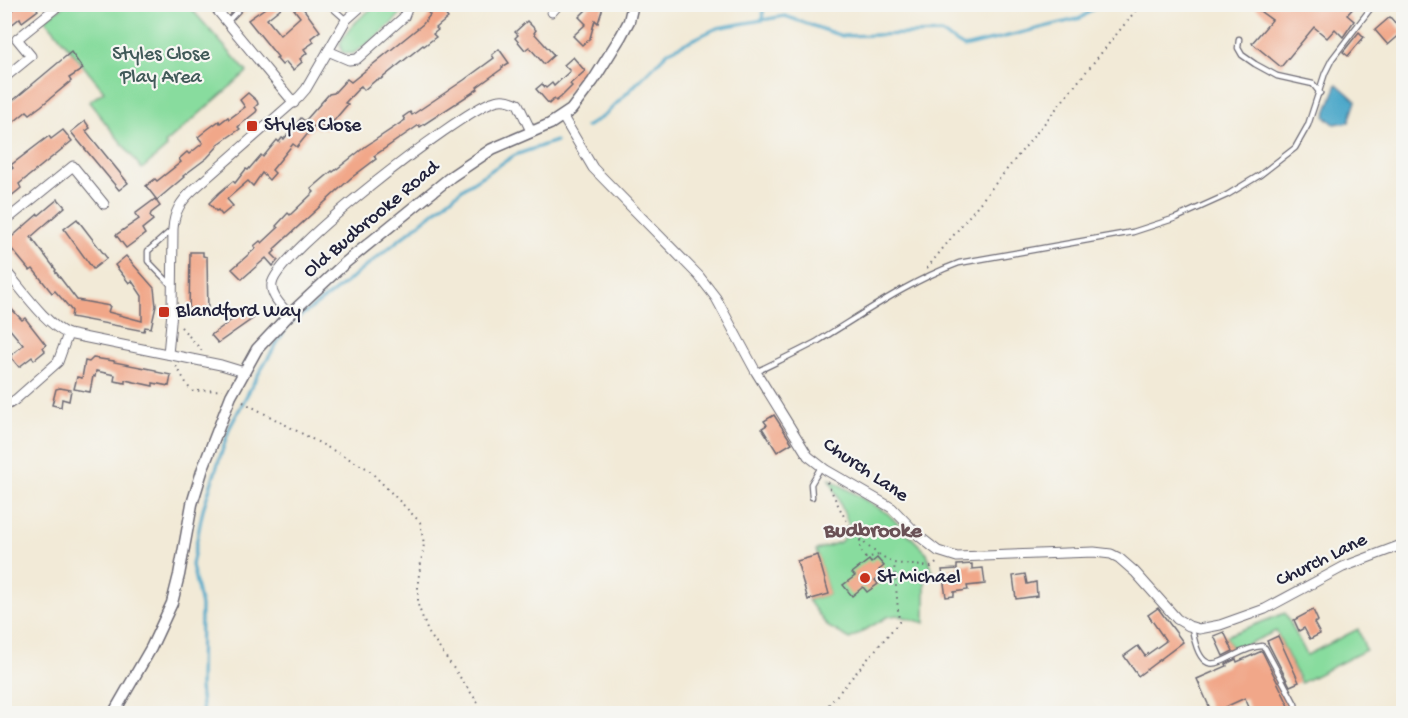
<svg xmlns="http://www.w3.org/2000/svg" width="1408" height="718" font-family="'Gochi Hand',sans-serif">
<rect width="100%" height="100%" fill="#f6f6f2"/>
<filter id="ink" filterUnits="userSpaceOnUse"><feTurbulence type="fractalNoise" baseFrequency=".0167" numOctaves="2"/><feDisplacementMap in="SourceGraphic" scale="12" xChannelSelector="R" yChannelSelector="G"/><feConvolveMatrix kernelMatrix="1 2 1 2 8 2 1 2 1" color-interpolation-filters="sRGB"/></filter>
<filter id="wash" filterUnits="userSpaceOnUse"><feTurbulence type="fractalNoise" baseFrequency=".008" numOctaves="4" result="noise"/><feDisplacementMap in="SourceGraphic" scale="24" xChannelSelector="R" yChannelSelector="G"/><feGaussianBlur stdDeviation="1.35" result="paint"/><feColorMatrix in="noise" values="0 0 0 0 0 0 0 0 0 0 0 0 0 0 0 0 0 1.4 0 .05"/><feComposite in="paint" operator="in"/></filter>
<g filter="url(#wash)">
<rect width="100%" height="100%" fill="#f2ead7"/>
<polygon fill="#efd6bc" points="226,5 255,5 239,19"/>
<g fill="#88dc9e" stroke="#557f6c" stroke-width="1.5">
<polygon points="65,5 188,5 247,72 165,144 167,147 142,169 89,102 104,91 45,19"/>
<path d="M377 5H403L404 6C402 19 364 47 352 54L342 52 340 43C350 26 361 16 377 5Z"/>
<polygon points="830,479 887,513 927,553 933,572 925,575 925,623 897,615 887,617 850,639 827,626 808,600 829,594 816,550 840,542 851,530"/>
<polygon points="1285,613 1307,655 1358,629 1366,650 1301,683 1276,631 1233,651 1226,636"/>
</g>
<polygon fill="#4ba7c9" stroke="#366482" stroke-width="1.5" points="1337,84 1356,101 1349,122 1334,124 1325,116"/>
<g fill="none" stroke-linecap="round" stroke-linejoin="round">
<g stroke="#4ba7c9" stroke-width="3">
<polyline points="762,20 764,4"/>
<polyline points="586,127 605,115 669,51 717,28 785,16 842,36 941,33 964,47 1081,18 1100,4"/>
<polyline points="203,714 200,688 201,606 192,565 203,509 230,427 255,380 288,325 334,292 465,187 515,155 556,141"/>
</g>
</g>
<g id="blocks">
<g fill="#f1a789">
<polygon points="4,4 10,12 19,4 34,4 38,10 22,22 20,18 4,31"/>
<polygon points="271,4 286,4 267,19 280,35 300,17 290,4 300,4 320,31 311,38 314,42 304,49 307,53 300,59 302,62 293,70 286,62 282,65 276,58 278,57 248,20"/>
<polygon points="434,4 446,4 441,9 448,18 436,28 438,30 433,34 436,37 424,46 423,45 381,79 376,80 364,90 361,86 345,103 348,104 326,130 321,125 318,129 314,126 297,147 293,144 272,170 275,173 269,180 262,173 253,186 248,181 227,199 233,206 222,215 218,210 216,211 209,203 219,193 233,181 235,183 246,169 248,170 261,155 263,157 277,140 279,142 282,138 284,139 301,118 305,121 329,94 334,93 347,79 351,82 423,24 430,15 427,11"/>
<polygon points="592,4 604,4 598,23 595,20 590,38 582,45 573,36 586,24 579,17"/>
<polygon points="1250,4 1357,4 1347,15 1354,21 1343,37 1335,29 1327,38 1314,27 1281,67 1252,43 1272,20"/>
<polygon points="1390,17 1403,32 1388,45 1375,30"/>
<polygon points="527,21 536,30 534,33 554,55 544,64 529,47 525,50 515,38 518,35 515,32"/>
<polygon points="1359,32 1364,37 1348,56 1343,52"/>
<polygon points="499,49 509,63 502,67 503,68 477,87 478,89 420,127 419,125 374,156 376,159 351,178 274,249 275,251 272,254 278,260 273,266 266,258 242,279 232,269 256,248 254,246 260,241 262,243 278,228 276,226 288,213 290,215 314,192 311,189 332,171 333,172 366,146 405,120 403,117 410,112 412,115 464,80 494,58 492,55"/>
<polygon points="71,52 83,69 69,78 71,81 41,106 30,114 27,111 4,130 4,108"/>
<polygon points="573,57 585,71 570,84 572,86 561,97 556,101 554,99 549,104 536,89 542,84 546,88 552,83 554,86 570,71 564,65"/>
<polygon points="248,93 257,101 258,104 255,107 257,110 256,112 241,124 238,127 240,129 217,145 218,146 207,158 183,176 184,177 157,200 146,186 155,179 157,181 181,162 179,159 187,152 189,154 203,143 198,137 208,129 219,121 220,123 228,117 229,119 245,107 240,100"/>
<polygon points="85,121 90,128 86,131 128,183 119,190 71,132"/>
<polygon points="63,130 72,141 19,184 21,188 4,202 4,175 13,168 11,165 49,136 51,139"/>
<polygon points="58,199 65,207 31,237 56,270 55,271 77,300 110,306 108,312 142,321 142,296 132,281 129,283 115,265 126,256 154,288 156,306 151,328 145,327 144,331 71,317 72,311 63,300 55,291 52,293 33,269 30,271 6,242 38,214 39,215"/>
<polygon points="155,199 160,206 151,213 150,216 153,220 142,229 145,234 126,248 116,235 139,219 135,214"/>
<polygon points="77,219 107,258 93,269 64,229"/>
<polygon points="190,252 203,252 203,256 207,257 208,314 189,314"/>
<polygon points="4,301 22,320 25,318 46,345 43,347 45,351 34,360 32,357 19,367 10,356 23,345 8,327 4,331"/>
<polygon points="248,308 255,317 218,343 211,335"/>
<polygon points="93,358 114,361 114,362 156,370 156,372 171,375 169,386 153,383 153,386 125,380 125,383 114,381 115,375 96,371 95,377 93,376 90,392 74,389 77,377 82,378 85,361 89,362"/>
<polygon points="60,388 71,390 69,401 62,399 61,407 52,405 56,389"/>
<polygon points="774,415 792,443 777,452 762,428 767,425 764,421"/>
<polygon points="818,555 829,594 808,600 797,561"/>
<polygon points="877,558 884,566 879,570 882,574 875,580 878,584 867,592 863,587 852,596 843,585 855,576 852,573 869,560 871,563"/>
<polygon points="972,564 972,569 983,568 985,584 967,586 968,590 954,592 954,596 946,597 942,570 957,569 957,565"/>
<polygon points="1025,574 1027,584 1036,582 1037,596 1016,599 1013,576"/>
<polygon points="1158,608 1183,642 1138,676 1124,656 1138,646 1145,656 1166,641 1148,615"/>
<polygon points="1313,610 1318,621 1314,623 1320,634 1310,639 1304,628 1299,631 1294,620"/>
<polygon points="1224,632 1233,651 1223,656 1214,636"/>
<polygon points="1278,636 1299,682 1290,686 1267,641"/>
<polygon points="1262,651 1290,708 1279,714 1252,714 1245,698 1212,713 1197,679 1227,666 1226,664 1236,659 1237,662"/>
</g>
</g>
</g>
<g filter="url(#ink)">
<use href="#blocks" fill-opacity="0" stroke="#6b6872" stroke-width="1.5"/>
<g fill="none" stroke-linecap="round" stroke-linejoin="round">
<defs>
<g id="service">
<polyline points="328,4 346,20"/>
<polyline points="227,22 244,4"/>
<polyline points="1239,39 1238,48 1242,55 1255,64 1277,76 1313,84 1320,93"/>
<polyline points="172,286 148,261 148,251 173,229"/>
<path d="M756 372C776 362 798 352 818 341 864 313 908 282 959 263L1133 232 1176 218 1227 195 1260 175 1295 148 1308 125 1325 73 1332 59 1374 4"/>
<polyline points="812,497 811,484 821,467"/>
<path d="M1192 628C1203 694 1228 648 1262 646L1265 648 1295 704 1297 714"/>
</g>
<g id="minor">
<polyline points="212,4 294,103"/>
<polyline points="552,12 559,4"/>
<polyline points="328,51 349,60 357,59 404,17 409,4"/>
<polyline points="4,78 31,56 17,39 58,6"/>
<polyline points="563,117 593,168 699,276 716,298 756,372 808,456 826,470 892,508 920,537 938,551 957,557 1094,552 1111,554 1119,558 1135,572 1177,619 1189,626 1199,629 1220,625 1265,609 1343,567 1404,544"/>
<polyline points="4,222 73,166 104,204"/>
<path d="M4 269C22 289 44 323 68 334L58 362 15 400 4 407"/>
<path d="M289 315C283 307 270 296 272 284 278 252 456 115 492 102 500 98 510 100 518 104L531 131"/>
<polyline points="68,334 221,365 244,372"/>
<path d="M168 354 172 312 173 229C174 212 181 201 193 190L299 97 306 89 346 20 364 4"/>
</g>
<polyline id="tertiary" points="113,714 151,648 172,603 179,575 192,504 203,468 231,396 257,349 289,315 345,263 452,176 492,149 550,124 571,110 593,81 621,36 629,21 633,4"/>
</defs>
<use href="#service" stroke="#6b6872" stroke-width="7"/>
<use href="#minor" stroke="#6b6872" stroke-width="11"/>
<use href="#tertiary" stroke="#6b6872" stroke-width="13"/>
<g stroke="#6b6872" stroke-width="2" stroke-dasharray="1.5 4.5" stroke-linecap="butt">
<polyline points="927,268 1141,4"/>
<polyline points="181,327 203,352"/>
<polyline points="176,366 191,391 222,390"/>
<polyline points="243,402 368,469 420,522 424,544 418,581 418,605 428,632 486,714"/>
<path d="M827 482C846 521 853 542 894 563"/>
<polyline points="860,540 860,549 867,561"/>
<polyline points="865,558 879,555"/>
<polyline points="821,714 899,622 894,563 931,567 938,562"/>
</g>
<use href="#service" stroke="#fff" stroke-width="4.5"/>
<use href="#minor" stroke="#fff" stroke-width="9"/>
<use href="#tertiary" stroke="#fff" stroke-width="10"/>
</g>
</g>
<g fill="#c8321e" stroke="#f6f6f2" stroke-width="2">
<rect x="246" y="120" width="12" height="12" rx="3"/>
<rect x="158" y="306" width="12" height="12" rx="3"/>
<circle cx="865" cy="578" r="6"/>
</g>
<g text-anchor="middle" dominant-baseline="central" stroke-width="4.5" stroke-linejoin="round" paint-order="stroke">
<g font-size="20" fill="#415a59" stroke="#f6f6f2">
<text x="161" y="55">Styles Close<tspan x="161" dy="23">Play Area</tspan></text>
</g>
<g font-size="20" fill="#22223b" stroke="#f6f6f2" text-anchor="start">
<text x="264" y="126">Styles Close</text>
<text x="176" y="312">Blandford Way</text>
<text x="877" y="578">St Michael</text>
</g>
<g font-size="20" fill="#22223b" stroke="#f6f6f2">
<text transform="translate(372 220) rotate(-40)">Old Budbrooke Road</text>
<text transform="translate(865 471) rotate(34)">Church Lane</text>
<text transform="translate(1322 561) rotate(-26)">Church Lane</text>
</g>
<g font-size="22" font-weight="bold" fill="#6a5156" stroke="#f6f6f2">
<text x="873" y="532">Budbrooke</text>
</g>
</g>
<rect width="1408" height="718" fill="none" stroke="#f6f6f2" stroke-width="24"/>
</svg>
